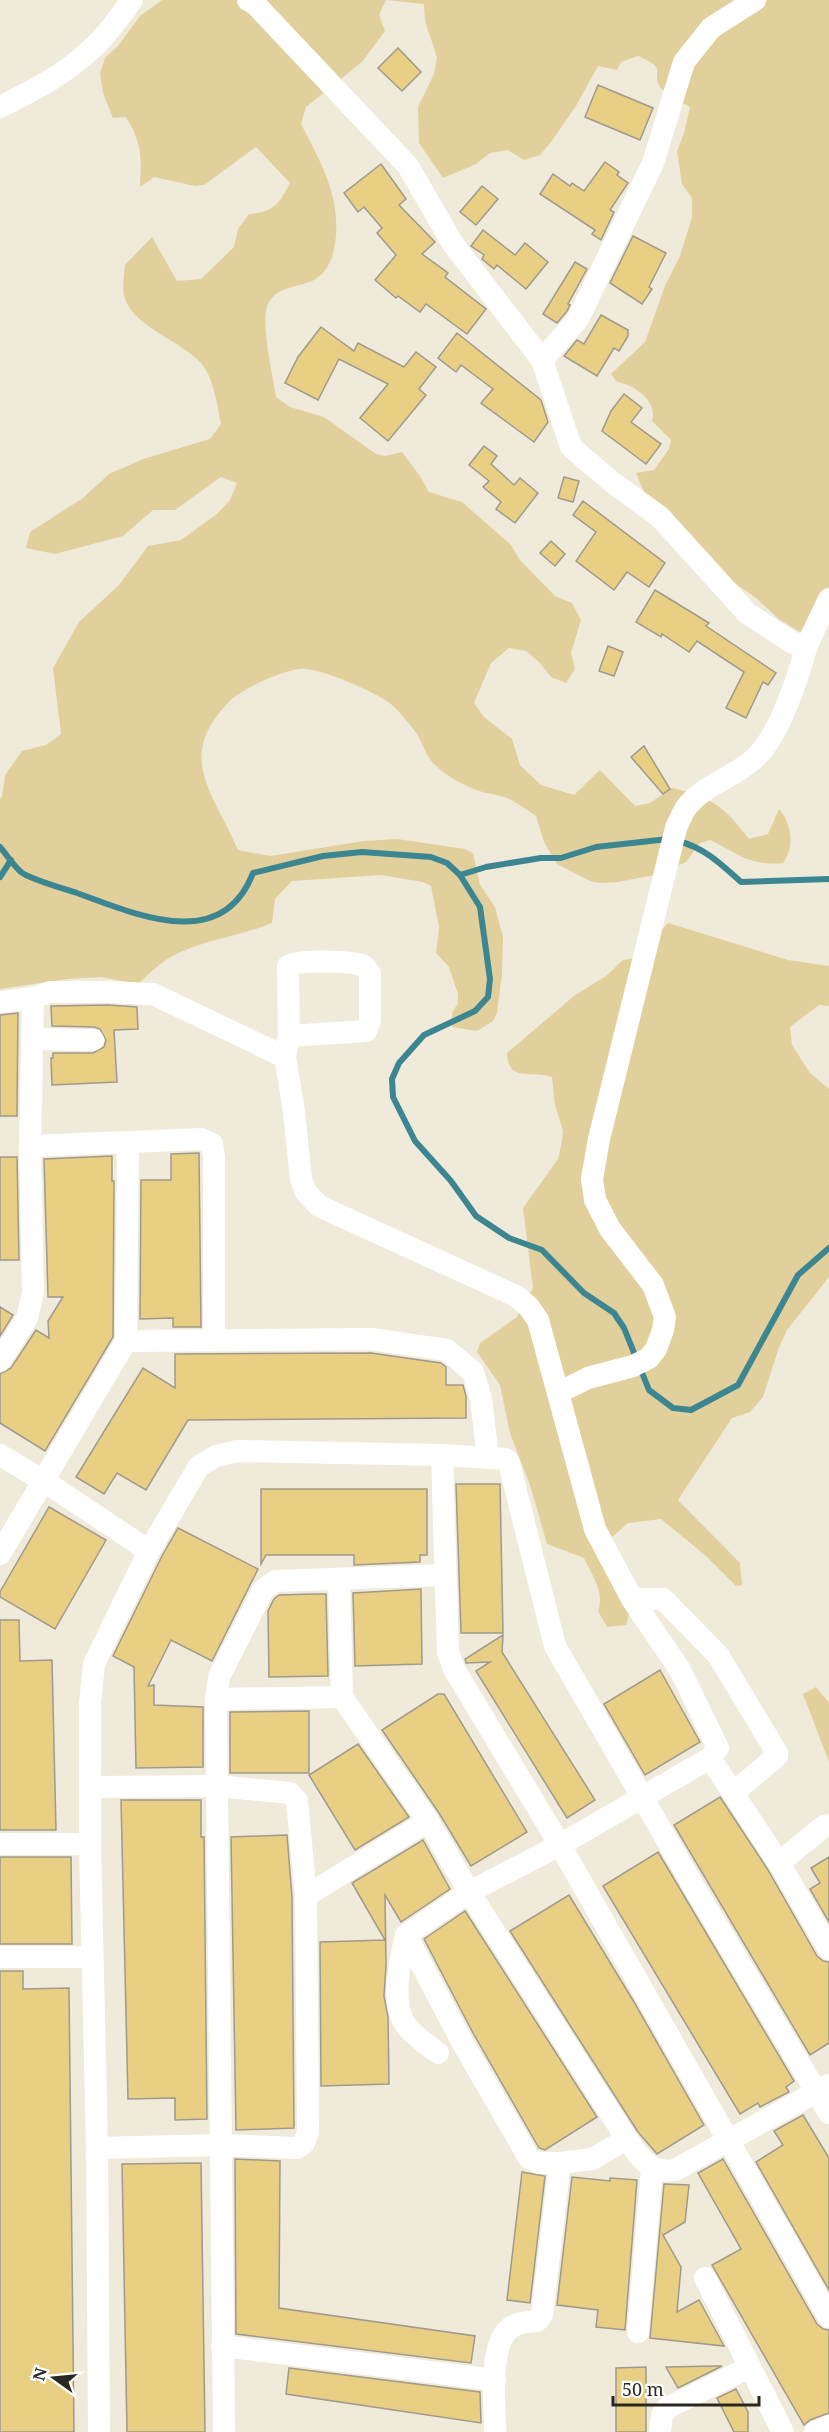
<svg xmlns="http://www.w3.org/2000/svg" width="829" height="2432" font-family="'Noto Serif',serif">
<rect width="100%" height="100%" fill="#efeada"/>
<g fill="#e2d09c">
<path d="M162 0H829V625L819 644 779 619 756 598 726 577 647 499 636 473 654 470 669 449 671 440 652 421C658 401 635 385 617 382L611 374 645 342 665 286 680 256 692 217V198L682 184 677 151 684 133 690 107C681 102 667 95 661 88 649 72 671 70 638 56L621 62 617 70 598 66 576 106 551 142 540 155 524 160 508 150 490 153 476 164 443 178 419 143 418 107 434 74 437 57 425 21 424 4 386 0 379 15 385 31 362 62 306 107 301 124C312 145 323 165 330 187 339 213 342 265 314 280 298 288 280 285 269 302 259 318 273 376 276 397L290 407 324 417 376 454 385 456 402 452 420 476 429 492 462 502 511 545 520 560 555 596 572 603 581 620 571 653 575 669 566 683 551 677 540 663 526 651 509 648 491 663 474 703 484 717 512 739 520 765 541 785 574 795 600 770 635 806 650 803 672 788C713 797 724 807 749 839L768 834 779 809C792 824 795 847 783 863 752 867 737 853 710 840L700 843 686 862 655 875 618 882 599 883 590 881 557 864 544 842 536 816C527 810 518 803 509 799 498 794 485 794 474 789 462 785 444 774 435 765 426 757 423 744 417 734 410 725 402 714 393 706 381 694 324 670 306 669 289 667 244 688 232 699 173 756 214 793 238 850L270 856 364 841 397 839 465 849 473 853 480 885 495 907 503 937 502 974 497 1013 493 1021 477 1031 452 1027V1013L458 1003V994L449 967 436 953 439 927 431 886 423 882 381 875 292 881 275 899 272 923C243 935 211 939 183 951 165 958 152 971 138 984L101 977 68 979 0 989V798L2 797 5 775 22 751 46 745 61 734 53 668 79 622 119 585 148 546 181 540 217 514 230 500 237 483 221 477 175 510H153L123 536 55 554 26 548 30 532 83 498 109 474 143 459 210 439 221 424C217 405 214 377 200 362 181 342 135 326 126 301 121 291 124 276 125 265L152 237 177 281 201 279 234 247 238 229 249 214C274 212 279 204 290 183L256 147 204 185 195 186 154 177 140 187C141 156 143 145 126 117L113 118 103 93 100 73 105 58 118 46 140 16Z"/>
<path d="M668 923 788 960 829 966V1006L819 1005 790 1027 792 1045 810 1073 829 1089V1277L787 1330 779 1347 763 1397 750 1412 732 1418 678 1500 740 1563 742 1585 736 1586 706 1556 661 1519 628 1523 611 1538 629 1615 626 1625 607 1627 598 1611C605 1593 592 1575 584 1558L547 1544 530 1485 510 1433 500 1385 477 1352 480 1343 517 1317 533 1288 523 1208 558 1159 562 1141 563 1131 555 1105 552 1077C531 1070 508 1083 507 1053L574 996 606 976 623 960 635 958Z"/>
<polygon points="816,1687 829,1703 829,1762 803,1694"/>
</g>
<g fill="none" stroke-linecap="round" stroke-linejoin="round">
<g stroke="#3b8691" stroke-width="6">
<path d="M678 841C705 848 721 864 741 882L829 879"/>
<path d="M0 847C7 855 13 865 21 872 29 879 65 889 77 893 135 914 222 954 253 873L323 856 362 852 431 857 447 863 460 875 480 907 490 979 488 997 475 1011 424 1035 399 1063 392 1079 393 1097 415 1141 451 1181 476 1216 509 1238 542 1250 584 1293 614 1313 624 1328 649 1390 673 1408 691 1410 738 1385 798 1275 829 1248"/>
<polyline points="460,875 486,867 541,858 561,858 596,847 668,839"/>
<polyline points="0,877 11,860"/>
</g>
</g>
<g fill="#e9cf83" stroke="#9f9a8c" stroke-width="1.5">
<polygon points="398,48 421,72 402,91 378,68"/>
<polygon points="598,85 653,108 640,140 585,117"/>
<polygon points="605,162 619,172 617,175 628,183 610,210 614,212 601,240 592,234 595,230 540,194 553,174 570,186 572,183 584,191"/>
<polygon points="381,164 406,199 399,205 435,242 422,254 448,273 445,277 486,309 467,334 426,304 420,312 398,296 396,298 375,280 396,255 377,233 382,228 364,207 358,212 344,193"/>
<polygon points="482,186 498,199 476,225 460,212"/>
<polygon points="483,230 515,255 525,243 548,262 526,289 497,265 494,269 482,259 484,255 471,246"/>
<polygon points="633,236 666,253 649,287 652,289 642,304 610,283"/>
<polygon points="575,262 587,269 568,304 570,305 567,311 557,323 543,314"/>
<polygon points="601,315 628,330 628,336 619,351 614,348 597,376 564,356 577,340 584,344"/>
<polygon points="321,327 354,351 358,343 404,367 416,352 436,367 419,389 426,395 388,441 360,418 388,384 339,359 318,400 285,383 298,357"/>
<polygon points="457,333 541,400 548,422 534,442 481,403 493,389 461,365 456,372 438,358"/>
<polygon points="624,394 642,408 631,422 661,444 646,464 602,431 611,411"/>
<polygon points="484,446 497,456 491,464 514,485 520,478 538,493 515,523 496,509 501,502 483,487 489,481 469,465"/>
<polygon points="564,477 579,481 573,502 558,498"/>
<polygon points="583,501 665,563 649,587 627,572 614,590 576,561 596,532 573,515"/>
<polygon points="551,541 565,554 555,566 540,553"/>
<polygon points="655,590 709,623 706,626 776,673 768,685 763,682 746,718 726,708 744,672 697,641 689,652 662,634 661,637 636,622"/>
<polygon points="608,646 623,652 614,676 599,671"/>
<polygon points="644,746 670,789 663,794 631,757"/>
<polygon points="108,1005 137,1007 138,1029 114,1030 117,1082 52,1085 51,1058 53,1058 53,1053 93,1053 104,1047 106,1040 100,1029 94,1027 52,1026 51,1006"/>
<polygon points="18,1013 17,1116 0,1116 0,1015"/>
<polygon points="199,1153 201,1327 173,1327 173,1318 140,1319 141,1180 171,1180 171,1154"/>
<polygon points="112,1156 112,1181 114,1181 113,1337 45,1451 0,1423 0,1374 11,1368 36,1330 49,1338 48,1321 63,1297 48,1297 44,1159"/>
<polygon points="0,1157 17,1157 19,1260 0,1260"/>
<polygon points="0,1307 13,1315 0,1336"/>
<polygon points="371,1353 441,1363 446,1367 446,1385 463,1385 466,1396 466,1418 188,1420 146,1490 117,1473 104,1494 76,1477 143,1368 175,1388 175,1354"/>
<polygon points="456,1484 500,1484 503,1633 461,1633"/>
<polygon points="261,1489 427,1489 427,1555 420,1555 420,1562 354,1565 354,1555 266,1555 261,1564"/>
<polygon points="49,1507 106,1540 55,1629 0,1597 0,1592"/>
<polygon points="178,1528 258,1569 212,1661 171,1640 148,1686 154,1685 154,1705 203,1707 203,1767 136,1768 134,1667 113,1656 162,1556"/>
<polygon points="421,1589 422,1664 355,1666 353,1593"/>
<polygon points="314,1594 326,1594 328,1676 269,1677 268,1611 274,1599 279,1595"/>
<polygon points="0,1620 19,1620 20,1661 52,1660 56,1830 0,1830"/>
<polygon points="503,1635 502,1652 595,1800 567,1818 476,1671 490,1662 466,1663 465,1659"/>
<polygon points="660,1670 700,1742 645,1775 604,1704"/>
<polygon points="438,1694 444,1694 527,1832 471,1866 439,1813 382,1730"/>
<polygon points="309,1711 309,1773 230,1773 230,1712"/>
<polygon points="358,1744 409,1817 355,1850 309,1775"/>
<polygon points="720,1797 768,1870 817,1956 823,1961 829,1962 829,2043 810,2055 674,1825"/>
<polygon points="121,1800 201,1800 201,1837 204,1837 207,2119 175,2120 175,2098 128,2099"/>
<polygon points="287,1835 292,1897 294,2128 236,2130 231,1837"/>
<polygon points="423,1840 450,1889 401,1922 385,1895 386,1966 384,1996 388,2017 389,2084 321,2086 320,1942 385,1940 352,1883"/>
<polygon points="658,1852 794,2081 786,2087 789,2092 760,2107 758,2103 740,2114 603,1886"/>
<polygon points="0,1857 71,1857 72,1944 0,1944"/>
<polygon points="829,1857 829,1922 810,1889 820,1883 811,1868"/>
<polygon points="569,1895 634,2002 704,2125 657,2154 638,2132 510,1931"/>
<polygon points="465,1911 597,2117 545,2150 539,2148 473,2033 424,1939"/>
<polygon points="0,1971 23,1971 23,1989 69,1988 74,2432 0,2432"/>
<polygon points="803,2115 829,2158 829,2290 756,2162 783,2145 774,2131"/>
<polygon points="235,2159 280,2161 279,2308 475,2336 471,2363 236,2334"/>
<polygon points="723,2159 817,2324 823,2329 829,2330 829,2413 810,2420 804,2425 712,2265 741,2249 698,2173"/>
<polygon points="201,2163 205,2432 127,2432 122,2164"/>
<polygon points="522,2172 545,2176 530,2303 507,2300"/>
<polygon points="572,2177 610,2181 610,2178 637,2180 625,2330 596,2327 598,2310 557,2305"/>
<polygon points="664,2184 689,2185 685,2222 663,2235 681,2267 677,2312 699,2300 724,2346 650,2338"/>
<polygon points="717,2366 722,2366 678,2388 666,2367"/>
<polygon points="646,2367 646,2432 616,2432 616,2368"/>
<polygon points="289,2368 480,2392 481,2423 286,2394"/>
<polygon points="736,2389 748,2412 748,2432 734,2432 717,2398"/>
</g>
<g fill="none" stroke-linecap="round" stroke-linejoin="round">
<g stroke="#fff" stroke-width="22">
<polyline points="248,0 255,4 408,166 453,244 542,360 571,447 612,482 660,517 747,613 793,643 807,645 829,599"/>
<path d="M0 107C30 92 62 76 87 53 105 38 118 19 132 0"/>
<polyline points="542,360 578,319 653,163 684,62 711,28 755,0"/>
<path d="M0 1002 33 998 50 992H108L153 994 285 1057 294 1111 301 1179 306 1192 319 1206 516 1296 528 1306 538 1320 595 1529 632 1599 680 1670 718 1748 710 1758 560 1845 469 1892 406 1935 461 2040 529 2158 538 2163H560L542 2315 537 2321C528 2322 519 2322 510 2328 488 2345 495 2406 495 2432"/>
<polyline points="33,1039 93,1040"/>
<path d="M285 1057 289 1036 366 1031 370 1021V974C367 969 368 969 364 966 353 961 298 959 288 966L289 1036"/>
<polyline points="30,1146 202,1139 212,1144 214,1157 214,1339"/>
<polyline points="126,1341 128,1142"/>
<polyline points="0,1361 27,1318 33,1293 30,1146 33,998"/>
<path d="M558 1393 588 1378 633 1366 649 1358 656 1349 663 1330 665 1317 653 1285 610 1229 595 1200 592 1179 599 1139 676 828C680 820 683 810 689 804 707 783 736 777 756 757 780 734 798 677 807 645"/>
<polyline points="0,1455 44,1481 149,1551"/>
<polyline points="442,1455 448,1652 454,1669 560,1845 829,2317"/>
<polyline points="0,1554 126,1341 371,1339 447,1350 473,1372 481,1399 488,1458"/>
<polyline points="339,1580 342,1697 428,1821 469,1892 627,2139 592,2159 560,2163"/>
<polyline points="632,1599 663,1599 718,1655 777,1753 777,1756 733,1793"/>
<polyline points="216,1699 342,1697"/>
<polyline points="710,1758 779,1863 829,1949"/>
<polyline points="92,1787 218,1786 290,1793 297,1801 306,1896 308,2132 304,2143 297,2148 221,2145 97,2148"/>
<polyline points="0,1844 90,1844"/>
<polyline points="779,1863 824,1826 829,1825"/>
<polyline points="306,1896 428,1821"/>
<path d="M406 1935C400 1962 389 2005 408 2028 417 2038 428 2045 438 2053"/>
<polyline points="0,1957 92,1957"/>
<path d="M627 2139C639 2157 651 2175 675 2170L829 2085"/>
<polyline points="705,2278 750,2367"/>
<polyline points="638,2332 652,2169"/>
<polyline points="222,2346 495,2380"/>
<polyline points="99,2432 97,2148 90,1844 90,1703 94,1664 149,1551 199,1466 216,1456 238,1451 442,1455 506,1459 509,1463 555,1646 694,1887 829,2113"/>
<polyline points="224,2432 216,1699 219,1677 263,1590 275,1581 444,1575"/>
<polyline points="660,2432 662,2415 667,2408 750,2367 783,2432"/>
<polyline points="815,2432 829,2426"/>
</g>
</g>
<g transform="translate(54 2378) rotate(285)" stroke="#ffffff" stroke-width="4.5" paint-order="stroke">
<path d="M0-4.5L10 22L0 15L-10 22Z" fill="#292721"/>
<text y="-9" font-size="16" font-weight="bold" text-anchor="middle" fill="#292721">N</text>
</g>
<path d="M613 2396v9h146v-9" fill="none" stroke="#292721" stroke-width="3"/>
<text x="622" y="2396" font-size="18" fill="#292721" stroke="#ffffff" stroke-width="4.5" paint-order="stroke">50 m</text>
</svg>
